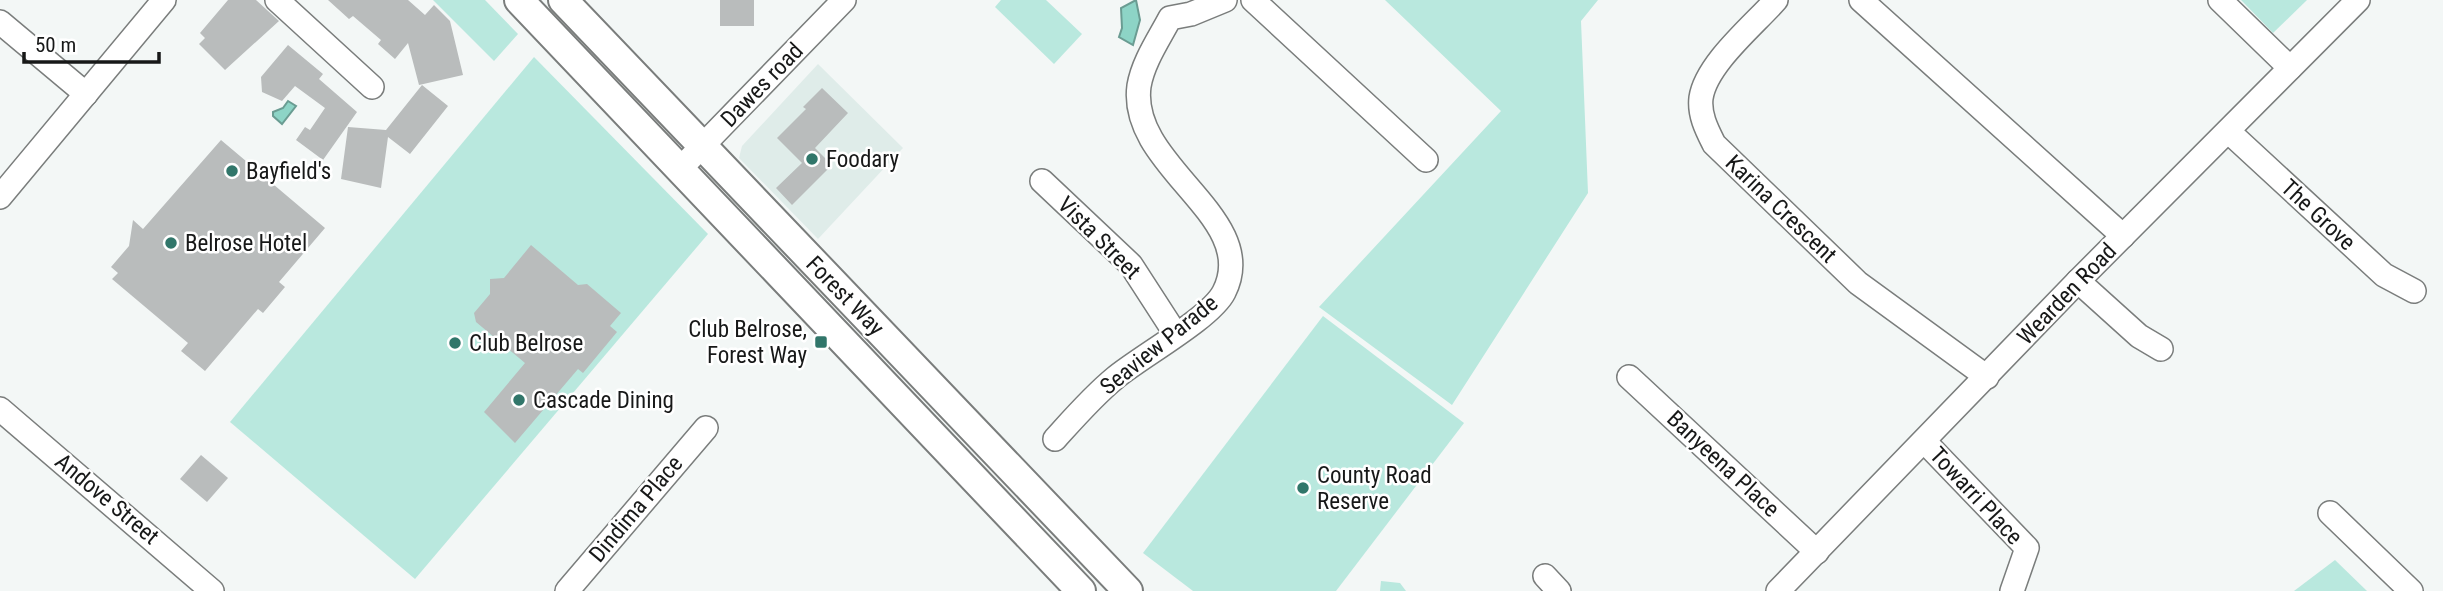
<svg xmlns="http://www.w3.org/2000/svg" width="2443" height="591" font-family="'Roboto Condensed',sans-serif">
<rect width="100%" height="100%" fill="#f3f7f6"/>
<polygon fill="#dfece9" points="818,64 903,148 818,239 739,158 742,146"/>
<g fill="#b9e8de">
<polygon points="433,0 485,0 518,34 494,61"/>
<polygon points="1001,0 1046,0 1082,34 1054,64 995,7"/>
<polygon points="1385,0 1598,0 1581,21 1588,193 1452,405 1319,307 1501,111"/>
<polygon points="2241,0 2307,0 2273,33"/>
<polygon points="534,57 708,234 415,579 230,422"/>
<polygon points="1323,316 1464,423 1336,591 1193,591 1143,553"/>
<polygon points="2335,560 2367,591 2294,591"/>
<polygon points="1381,581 1400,583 1406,591 1380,591"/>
</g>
<g fill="#8dd4c6" stroke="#6a9c92" stroke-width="2">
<polygon points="1136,0 1140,20 1133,45 1119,37 1122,28 1121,8"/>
<polygon points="288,101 296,106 282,124 273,116 273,112 283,108"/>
</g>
<g fill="#b9bcbc">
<polygon points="228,0 256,0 279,21 225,70 199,44 205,38 200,33"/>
<polygon points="328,0 408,0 425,15 434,5 450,21 463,75 419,85 408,43 395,59 378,44 381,40 353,16 349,19"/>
<rect x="720" y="0" width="34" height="26"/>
<polygon points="288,45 323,74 319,79 357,112 323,160 296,140 305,127 310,130 325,108 295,86 282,101 262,92 261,77"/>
<polygon points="422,85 448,106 410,154 388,137 381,188 341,179 348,127 386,130"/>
<polygon points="822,88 848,113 815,148 832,165 792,205 776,188 802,163 777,138 806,109 803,107"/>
<polygon points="221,140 325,228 279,282 285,287 263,313 258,309 205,371 181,351 188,343 112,279 118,273 111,267 129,246 133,220 143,229"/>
<polygon points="531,245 578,285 587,284 621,313 610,326 617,332 583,373 578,369 515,443 484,412 525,363 476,322 474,313 490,294 490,279 504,278"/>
<polygon points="201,455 228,478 207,502 180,479"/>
</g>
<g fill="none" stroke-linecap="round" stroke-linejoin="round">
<defs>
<g id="minor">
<polyline points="277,0 372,87"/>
<polyline points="1253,0 1426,160"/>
<path d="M1776 0C1754 25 1706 64 1701 98 1699 115 1707 130 1714 144L1858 283 1987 377"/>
<polyline points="1861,0 2123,236"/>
<polyline points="2220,0 2290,68"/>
<polyline points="0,22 86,94"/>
<polyline points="2228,131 2384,275 2414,291"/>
<polyline points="679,170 844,0"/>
<polyline points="1042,181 1131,265 1175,333"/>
<polyline points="0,197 164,0"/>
<polyline points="2078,281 2139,336 2161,349"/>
<polyline points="1629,377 1817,552"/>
<polyline points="0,409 212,591"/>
<path d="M1055 439C1074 418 1093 396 1115 378 1140 357 1211 318 1224 292 1262 217 1128 167 1139 86 1143 62 1159 39 1170 18L1191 14 1225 0"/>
<polyline points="1925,442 2027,548 2012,591"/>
<polyline points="2330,513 2411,591"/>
<polyline points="1545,576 1559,591"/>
<polyline points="567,591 706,428"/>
<polyline points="1778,591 2078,281 2358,0"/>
</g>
<g id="major">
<polyline points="519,0 1081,591"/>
<polyline points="563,0 1128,591"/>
</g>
</defs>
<use href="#minor" stroke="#7a7d7c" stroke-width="26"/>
<use href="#major" stroke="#7a7d7c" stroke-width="32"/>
<use href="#minor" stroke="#fff" stroke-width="23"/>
<use href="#major" stroke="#fff" stroke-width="28"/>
</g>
<g fill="#31766a" stroke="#fff" stroke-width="2.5">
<circle cx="812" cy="159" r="7"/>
<circle cx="232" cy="171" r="7"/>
<circle cx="171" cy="243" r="7"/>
<rect x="814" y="335" width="14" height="14" rx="3.5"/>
<circle cx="455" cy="343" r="7"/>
<circle cx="519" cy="400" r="7"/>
<circle cx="1303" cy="488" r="7"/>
</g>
<g text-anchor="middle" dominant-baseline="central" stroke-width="5" stroke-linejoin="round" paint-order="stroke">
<g font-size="23" fill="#171818" stroke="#fff">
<text transform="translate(762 85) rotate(-46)">Dawes road</text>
<text transform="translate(1781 209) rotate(44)">Karina Crescent</text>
<text transform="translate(2318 215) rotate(43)">The Grove</text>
<text transform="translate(1099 238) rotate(45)">Vista Street</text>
<text transform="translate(2067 294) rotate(-46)">Wearden Road</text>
<text transform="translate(845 296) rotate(46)">Forest Way</text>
<text transform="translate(1159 345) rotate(-39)">Seaview Parade</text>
<text transform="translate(1723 464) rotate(43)">Banyeena Place</text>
<text transform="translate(1976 496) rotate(47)">Towarri Place</text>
<text transform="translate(107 499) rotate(40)">Andove Street</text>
<text transform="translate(636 509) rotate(-50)">Dindima Place</text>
</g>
<g font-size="23" fill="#171818" stroke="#fff" text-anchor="start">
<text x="826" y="159">Foodary</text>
<text x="246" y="171">Bayfield's</text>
<text x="185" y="243">Belrose Hotel</text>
<text x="807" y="329" text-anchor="end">Club Belrose,<tspan x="807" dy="26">Forest Way</tspan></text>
<text x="469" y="343">Club Belrose</text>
<text x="533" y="400">Cascade Dining</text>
<text x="1317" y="475">County Road<tspan x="1317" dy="26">Reserve</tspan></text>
</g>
</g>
<path d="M24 52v10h135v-10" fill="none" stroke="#171818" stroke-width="3.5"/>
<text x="35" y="52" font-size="21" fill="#171818" stroke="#ffffff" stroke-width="5" paint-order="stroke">50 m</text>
</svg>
